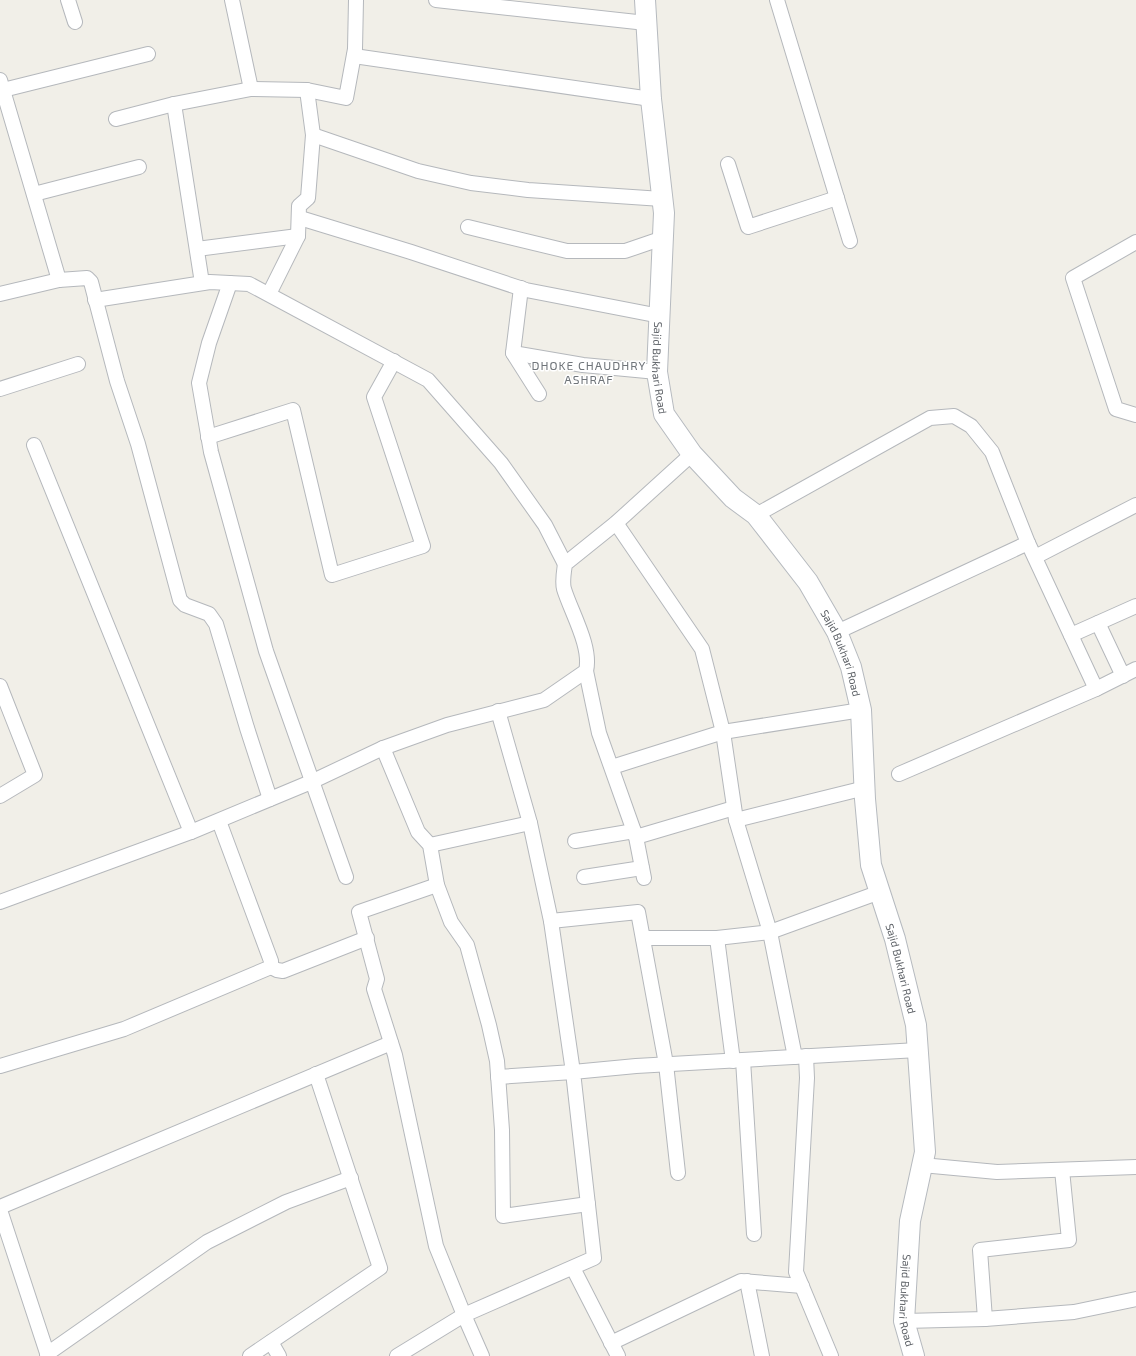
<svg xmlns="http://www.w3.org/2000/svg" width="1136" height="1356" font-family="'Exo 2',sans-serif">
<rect width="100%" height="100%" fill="#f1efe8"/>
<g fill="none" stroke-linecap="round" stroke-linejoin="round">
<defs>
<g id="street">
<polyline points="68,0 75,22"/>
<polyline points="232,0 251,89"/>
<polyline points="436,0 646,23"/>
<polyline points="777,0 850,241"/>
<polyline points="354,56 651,99"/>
<polyline points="0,80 59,280"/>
<polyline points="3,90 148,54"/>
<polyline points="174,104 202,283"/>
<polyline points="116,119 174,104 251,89 307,90 346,98 355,49 356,0"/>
<polyline points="313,135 418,171 471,183 528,190 662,199"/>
<polyline points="728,164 748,227 837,198"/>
<polyline points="34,194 139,167"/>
<polyline points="300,218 411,252 526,290 660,316"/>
<polyline points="468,227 567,251 625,251 663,238"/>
<polyline points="1136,242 1073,278 1116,409 1136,415"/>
<polyline points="197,249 298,236"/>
<polyline points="230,283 209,343 199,383 211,452 266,651 346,877"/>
<polyline points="521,288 513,353 539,394"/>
<polyline points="0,294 59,280 87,278 91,282 117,381 138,444 180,600 185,605 209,614 216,624 247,728 270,799"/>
<polyline points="269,294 298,236 299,206 308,198 313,135 307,90"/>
<polyline points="95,300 210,282 249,284 428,380 501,463 545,525 565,564"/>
<polyline points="513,353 583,365 657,372"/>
<polyline points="0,389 78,364"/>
<polyline points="208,437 293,410 332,575 423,546 374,397 394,361"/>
<polyline points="34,445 191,832"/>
<polyline points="756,515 930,418 954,416 971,426 992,452 1028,543 1096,689"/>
<polyline points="616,523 702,649 723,732 736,820"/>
<polyline points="1035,557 1136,505"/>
<polyline points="1098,623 1123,676"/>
<polyline points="837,632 1028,543"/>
<polyline points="1071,635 1136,606"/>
<polyline points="586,671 599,733 636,837 644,878"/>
<polyline points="0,686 35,775 0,796"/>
<polyline points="383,748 418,832 430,845 437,885 451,922 467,945 489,1025 497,1061 502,1130 503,1216 588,1204"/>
<polyline points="612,767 723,732 861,710"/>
<polyline points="899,774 1096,689 1136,669"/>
<polyline points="636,837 734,808"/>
<polyline points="575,841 634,831"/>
<polyline points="430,845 530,823"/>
<polyline points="584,877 642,868"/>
<polyline points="437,885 359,912 377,979 374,989 395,1055 436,1246 464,1315 482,1356"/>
<path d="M0 902 191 832 311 782 383 748 447 725 544 700 586 671C592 647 571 612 564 589 562 582 564 571 565 564L616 523 692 454"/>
<polyline points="551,921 638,912 666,1064 678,1173"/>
<polyline points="643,938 717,938 770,932 880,892"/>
<polyline points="717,938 733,1061"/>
<polyline points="271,967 277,970 283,971 367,938"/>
<polyline points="806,1056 807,1078 796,1272 831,1356"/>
<polyline points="795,1057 770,932 736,820 865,788"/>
<polyline points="743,1060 754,1234"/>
<polyline points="0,1066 124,1029 271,967 271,961 219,821"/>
<polyline points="498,1077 573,1072 551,921 530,823 498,711"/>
<polyline points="922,1165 997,1172 1136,1167"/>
<polyline points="0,1207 391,1043"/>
<polyline points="0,1210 48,1356"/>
<polyline points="573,1268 618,1356"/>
<polyline points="747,1281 762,1356"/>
<polyline points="985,1319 980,1250 1069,1240 1062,1170"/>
<polyline points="904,1321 985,1319 1074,1312 1136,1299"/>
<polyline points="271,1342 279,1356"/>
<polyline points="611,1343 741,1281 802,1286"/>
<polyline points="47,1354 207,1242 286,1202 351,1178"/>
<polyline points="250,1356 380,1268 316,1074"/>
<polyline points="397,1356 464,1315 594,1258 573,1072 636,1066 918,1050"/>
</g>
<g id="secondary">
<path id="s1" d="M645 0 651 99 664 213 657 372 664 414 692 454 733 498 756 515 808 582 837 632 851 667 861 710 865 799 871 865 895 939 916 1025 925 1152 910 1221 904 1321 914 1356"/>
</g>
</defs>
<use href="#street" stroke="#b5b8bc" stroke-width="16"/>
<use href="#secondary" stroke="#b6babf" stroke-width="22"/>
<use href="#street" stroke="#fff" stroke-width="14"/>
<use href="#secondary" stroke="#fff" stroke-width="20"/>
</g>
<g text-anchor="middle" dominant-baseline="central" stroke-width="3" stroke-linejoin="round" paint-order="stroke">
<g font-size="11" fill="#5f6368" stroke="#fff">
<text stroke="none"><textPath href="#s1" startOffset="369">Sajid Bukhari Road</textPath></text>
<text stroke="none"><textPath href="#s1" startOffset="717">Sajid Bukhari Road</textPath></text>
<text stroke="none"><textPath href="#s1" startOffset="1041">Sajid Bukhari Road</textPath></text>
<text stroke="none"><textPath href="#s1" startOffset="1377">Sajid Bukhari Road</textPath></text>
</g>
<g font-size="12" letter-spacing="1" fill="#70757a" stroke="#fff">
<text x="589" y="365">DHOKE CHAUDHRY<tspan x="589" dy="14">ASHRAF</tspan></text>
</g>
</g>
</svg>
